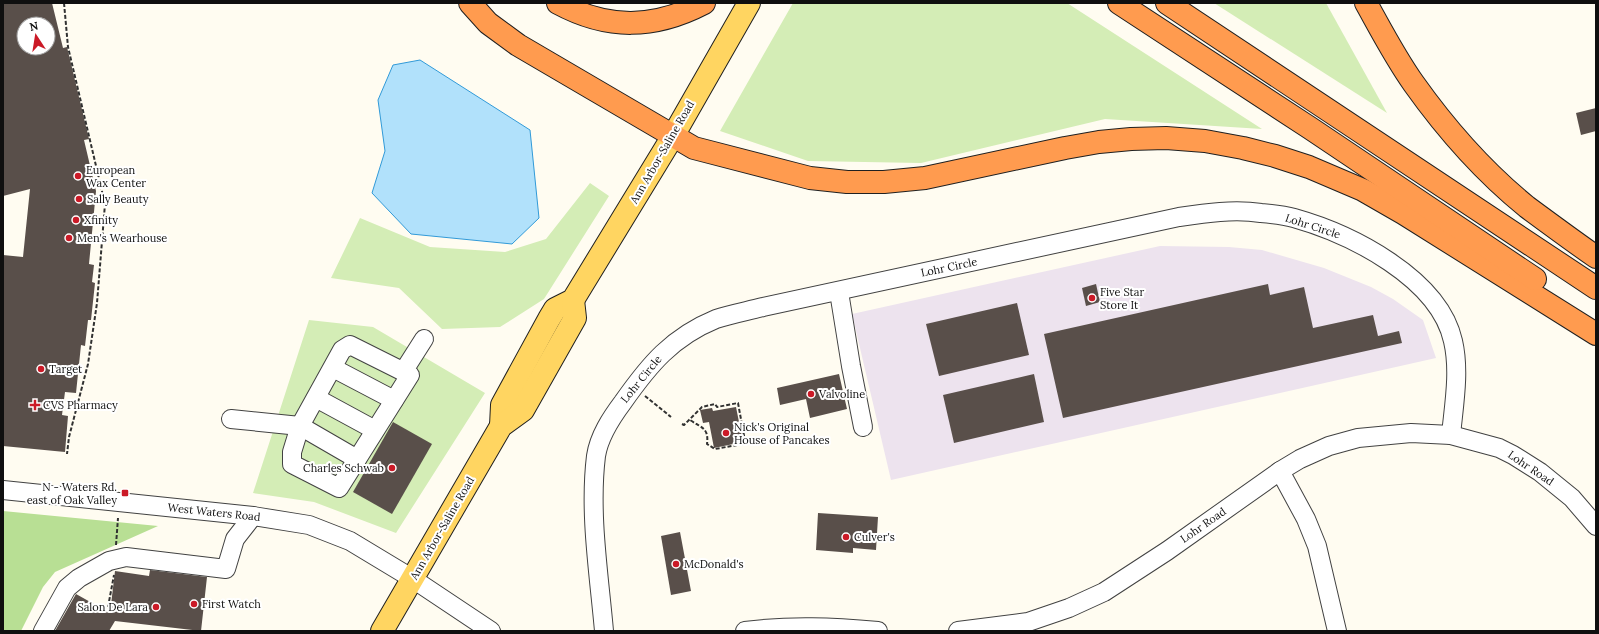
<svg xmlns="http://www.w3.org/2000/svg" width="1599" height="634" font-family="Lora,serif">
<rect width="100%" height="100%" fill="#fffcf1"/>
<polygon fill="#ede3ee" points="1160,246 1229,247 1262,250 1324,268 1371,287 1393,299 1423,320 1436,358 891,480 852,314"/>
<g fill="#d4edb6">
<polygon points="793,3 1067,3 1262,129 1105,119 921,163 808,161 720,131"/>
<polygon points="1214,3 1326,3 1387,113"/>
<polygon points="590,183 609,196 544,299 500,327 442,329 399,288 331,278 360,218 430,247 505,252 546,239"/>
<polygon points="309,320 373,327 485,393 396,533 314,502 253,493"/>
</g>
<polygon fill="#b8df94" points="3,511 158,526 55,572 43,587 21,631 3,631"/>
<polygon fill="#b1e1fb" stroke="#319ad8" points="420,60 530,130 539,218 512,244 411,234 372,193 385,151 378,100 393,65"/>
<g fill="#594f4a" fill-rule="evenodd">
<path d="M3 3H52L63 48 67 47 89 139 84 140 96 191 89 264 94 265 92 282 95 283 91 320H88L85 346 81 345 76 393 65 392 62 415 68 416 65 452 3 446V255L23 257 30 189 3 196ZM24 24H48V48H24Z"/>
<polygon points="1596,108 1596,131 1581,135 1576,113"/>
<polygon points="1096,284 1100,302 1086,306 1082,288"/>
<polygon points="1268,284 1270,295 1304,287 1313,328 1373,315 1378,336 1399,331 1402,343 1063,418 1044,334"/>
<polygon points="1017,303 1029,355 939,376 926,324"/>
<polygon points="839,374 847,409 810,418 806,399 780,405 777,388"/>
<polygon points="1034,374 1044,422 954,443 943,395"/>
<polygon points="736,407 743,442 714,448 709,422 703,423 700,410 712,408 713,411"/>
<polygon points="393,422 432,444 392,514 353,492"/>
<polygon points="818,513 878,517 876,550 853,548 853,553 816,550"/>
<polygon points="680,532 691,591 671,595 661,536"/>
<polygon points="150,570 207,577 201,631 115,621 109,631 55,631 76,594 110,613 115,571 149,576"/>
</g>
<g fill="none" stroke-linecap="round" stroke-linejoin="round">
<defs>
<g id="minor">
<polyline points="839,292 851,366 863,427"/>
<polygon points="350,345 410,375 339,488 292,464 292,452 300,426 342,350"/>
<polyline points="333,368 394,400"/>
<polyline points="403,372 424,339"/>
<polyline points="316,398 375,430"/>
<polyline points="231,419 300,426 357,459"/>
<polyline points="1280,471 1306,519 1317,546 1337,631"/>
<polyline points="3,490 253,516 309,525 350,541 413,579 491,631"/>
<polyline points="43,631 67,588 79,578 109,561 126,557 226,569 235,539 253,516"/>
<path d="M604 631C599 574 589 513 596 456 599 436 611 418 623 402 649 365 672 337 716 319 731 314 748 311 763 307L1179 217C1206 213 1234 209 1261 213 1272 214 1283 215 1294 218 1351 234 1439 278 1453 341 1460 371 1454 404 1451 435"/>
<path d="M745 631C791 625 833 627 878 631"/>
<polyline points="958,631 1028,622 1069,608 1104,592 1167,551 1280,471 1300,459 1329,446 1358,438 1411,433 1451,435 1499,448 1513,455 1540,472 1572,498 1596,526"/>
</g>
<g id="major">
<polyline points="501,426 502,405 549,319 555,309 573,300 673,136 749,3"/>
<polyline points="382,631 501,426 523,410 575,318 573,300"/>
</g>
<g id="highway">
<polyline points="470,3 488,23 518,45 694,148 810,178 847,182 884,182 925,178 1065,148 1099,142 1131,139 1166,138 1205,141 1243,148 1275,156 1309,167 1363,190 1403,213 1596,334"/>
<path d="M558 3C608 30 654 29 704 3"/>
<polyline points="1119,3 1310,128 1535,279"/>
<polyline points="1167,3 1596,288"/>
<path d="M1366 3C1381 30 1396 59 1414 84 1446 129 1484 172 1527 207 1550 224 1573 241 1596 257"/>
</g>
</defs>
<use href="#minor" stroke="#424242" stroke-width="20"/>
<use href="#major" stroke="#202020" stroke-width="24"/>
<use href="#highway" stroke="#202020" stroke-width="24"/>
<g stroke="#313131" stroke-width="2" stroke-dasharray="4 2" stroke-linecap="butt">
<polyline points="64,3 68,47 105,204 97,303 88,364 69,437 67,454"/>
<polyline points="645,396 671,417"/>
<path d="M682 424 684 425 702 407 715 404 717 407 738 403 745 441 743 444 715 449 707 444C709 428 702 428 690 420"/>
<polyline points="116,545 118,518"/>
<polyline points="108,607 114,575"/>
</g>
<use href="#minor" stroke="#fff" stroke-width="18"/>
<use href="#major" stroke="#ffd561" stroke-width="22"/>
<use href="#highway" stroke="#ff9b4f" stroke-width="22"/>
</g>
<g fill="#cb1a27" stroke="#fff" stroke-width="1.5">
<circle cx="78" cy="176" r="4"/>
<circle cx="79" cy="199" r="4"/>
<circle cx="76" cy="220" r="4"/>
<circle cx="69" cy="238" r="4"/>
<circle cx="1092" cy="298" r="4"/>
<circle cx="41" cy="369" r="4"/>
<circle cx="811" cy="394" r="4"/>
<path d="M33 399h4v4h4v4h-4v4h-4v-4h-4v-4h4z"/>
<circle cx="726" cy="433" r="4"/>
<circle cx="392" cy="468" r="4"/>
<rect x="121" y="489" width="8" height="8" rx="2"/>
<circle cx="846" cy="537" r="4"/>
<circle cx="676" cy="564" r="4"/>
<circle cx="194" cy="604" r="4"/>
<circle cx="156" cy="607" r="4"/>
</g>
<g text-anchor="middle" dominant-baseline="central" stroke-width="4" stroke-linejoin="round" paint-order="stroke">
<g font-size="11" fill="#0f0f0f" stroke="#fff">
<text transform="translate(662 152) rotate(-60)">Ann Arbor-Saline Road</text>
<text transform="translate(1313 226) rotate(18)">Lohr Circle</text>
<text transform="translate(949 267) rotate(-12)">Lohr Circle</text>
<text transform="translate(641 379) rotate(-51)">Lohr Circle</text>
<text transform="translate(1531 468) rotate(34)">Lohr Road</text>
<text transform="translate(214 512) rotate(6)">West Waters Road</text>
<text transform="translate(1203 525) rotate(-35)">Lohr Road</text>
<text transform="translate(442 528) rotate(-60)">Ann Arbor-Saline Road</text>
</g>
<g font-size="11" fill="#0f0f0f" stroke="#fff" text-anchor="start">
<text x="86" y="170">European<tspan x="86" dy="13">Wax Center</tspan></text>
<text x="87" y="199">Sally Beauty</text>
<text x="84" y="220">Xfinity</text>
<text x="77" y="238">Men's Wearhouse</text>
<text x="1100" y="292">Five Star<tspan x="1100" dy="13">Store It</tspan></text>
<text x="49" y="369">Target</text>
<text x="819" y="394">Valvoline</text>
<text x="43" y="405">CVS Pharmacy</text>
<text x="734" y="427">Nick's Original<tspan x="734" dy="13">House of Pancakes</tspan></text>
<text x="384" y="468" text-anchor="end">Charles Schwab</text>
<text x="117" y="487" text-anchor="end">N - Waters Rd.<tspan x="117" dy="13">east of Oak Valley</tspan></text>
<text x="854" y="537">Culver's</text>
<text x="684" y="564">McDonald's</text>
<text x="202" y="604">First Watch</text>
<text x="148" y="607" text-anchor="end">Salon De Lara</text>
</g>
</g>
<rect width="1599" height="634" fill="none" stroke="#0f0f0f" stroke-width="8"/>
<g transform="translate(36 36) rotate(348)"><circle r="19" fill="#ffffff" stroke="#9f9f9f"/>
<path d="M0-3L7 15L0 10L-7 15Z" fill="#cb1a27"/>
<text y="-6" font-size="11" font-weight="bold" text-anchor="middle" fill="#0f0f0f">N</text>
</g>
</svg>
